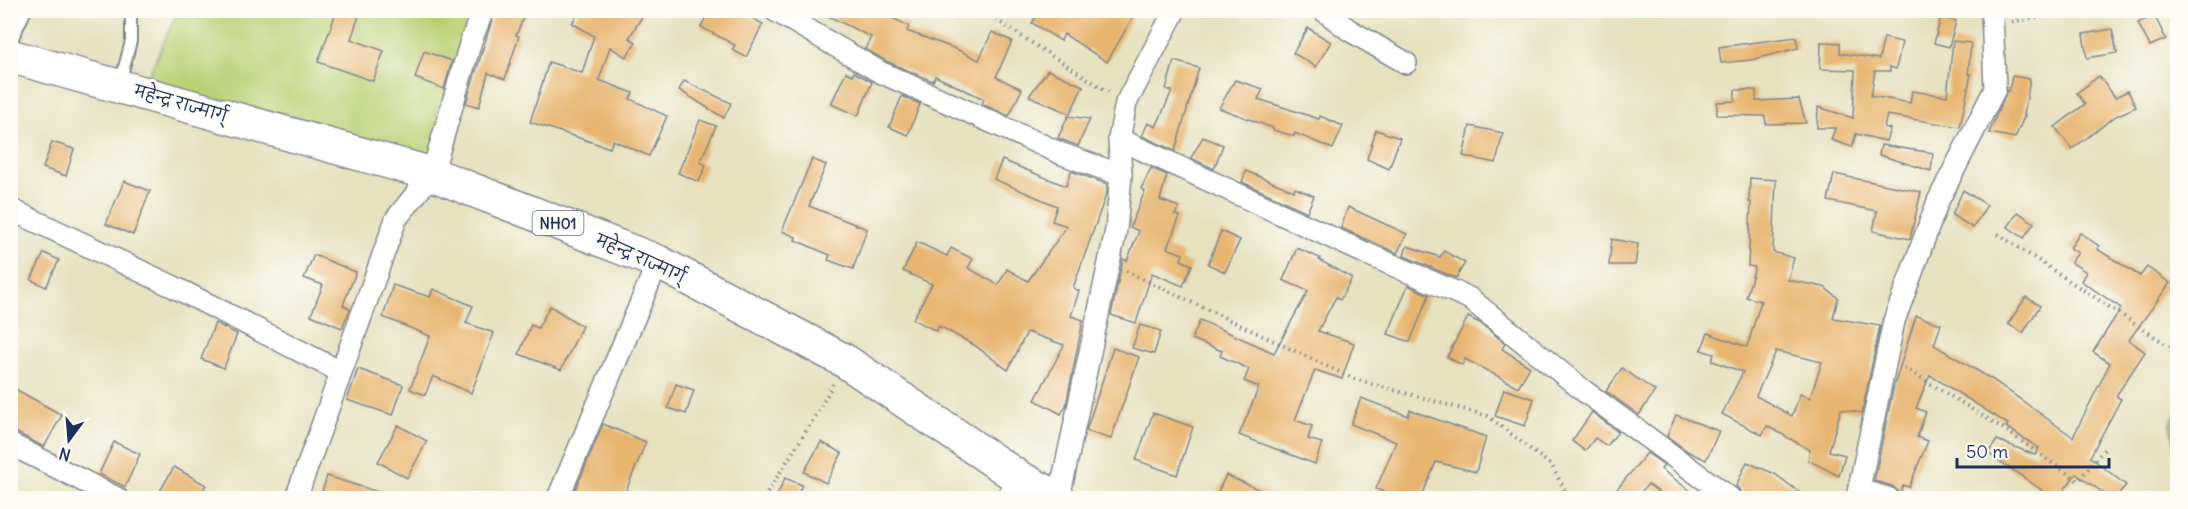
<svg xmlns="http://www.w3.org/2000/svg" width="2188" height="509" font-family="Delius,'Playpen Sans Deva',sans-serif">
<rect width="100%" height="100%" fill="#fdfcf7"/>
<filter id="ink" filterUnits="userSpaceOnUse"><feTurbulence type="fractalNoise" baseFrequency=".0167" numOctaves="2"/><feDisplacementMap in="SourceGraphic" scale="12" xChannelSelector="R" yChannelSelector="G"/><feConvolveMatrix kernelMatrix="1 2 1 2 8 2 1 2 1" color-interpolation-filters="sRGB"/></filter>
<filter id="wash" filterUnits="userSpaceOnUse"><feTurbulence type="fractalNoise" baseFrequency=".008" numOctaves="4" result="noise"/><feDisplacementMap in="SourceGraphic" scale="24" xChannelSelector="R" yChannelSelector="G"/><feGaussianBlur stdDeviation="1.35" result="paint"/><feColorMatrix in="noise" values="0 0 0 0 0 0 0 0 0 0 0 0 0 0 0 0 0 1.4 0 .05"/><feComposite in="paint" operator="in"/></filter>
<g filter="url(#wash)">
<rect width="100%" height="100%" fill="#e6e1be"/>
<g fill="#bad074" stroke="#6a8069" stroke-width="1.5">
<polygon points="178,11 483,11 432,174 141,92"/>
<polygon points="2177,413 2177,460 2170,423"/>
</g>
<g id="blocks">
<g fill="#e8b56f" fill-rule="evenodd">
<polygon points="337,10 361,10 351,39 384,51 373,81 318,62"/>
<polygon points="495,10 527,10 516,35 519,36 505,79 488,73 479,107 466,103"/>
<polygon points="580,10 646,10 629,38 636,42 626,57 610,47 599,80 633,93 630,99 667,116 649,156 613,140 610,148 530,122 549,62 582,73 594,36 572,23"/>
<polygon points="709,10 737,10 763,24 746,57 732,50 735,45 701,27"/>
<polygon points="816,10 876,10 909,26 907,31 956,49 979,60 992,32 1012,41 996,77 1022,89 1009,116 982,104 984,99 935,76 933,81 930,80 886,61 865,49 871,37"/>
<polygon points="1040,10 1137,10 1107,62 1064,34 1061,41 1032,23"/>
<polygon points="2154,15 2166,39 2150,46 2138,23"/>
<polygon points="1941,17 1956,21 1949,47 1934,43"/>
<polygon points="1308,28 1331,42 1316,67 1293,53"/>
<polygon points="2112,29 2117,53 2087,58 2083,34"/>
<polygon points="1796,37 1798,48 1751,60 1721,63 1719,47"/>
<polygon points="1884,38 1902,42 1896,69 1890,67 1890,71 1875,71 1871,96 1910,103 1912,91 1947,96 1953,41 1971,43 1968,74 1971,74 1960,127 1887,115 1884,127 1890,129 1886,141 1856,134 1852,147 1831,140 1835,128 1817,128 1818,107 1853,118 1855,70 1820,69 1821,42 1840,43 1840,53 1879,59"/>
<polygon points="424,51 452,61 444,89 415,78"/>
<polygon points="1174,61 1199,68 1175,151 1142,136 1148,123 1156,127 1172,91 1166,89"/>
<polygon points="1048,70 1083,86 1070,114 1029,96"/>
<polygon points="846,72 853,75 854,72 872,82 858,116 831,104"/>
<polygon points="2012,76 2030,79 2024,115 2025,115 2015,138 1989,133 2007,90 2009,91"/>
<polygon points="2099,76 2115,97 2128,91 2136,107 2116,116 2072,149 2055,127 2085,104 2077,93"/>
<polygon points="1235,80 1263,89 1258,99 1319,119 1320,116 1343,126 1333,149 1295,133 1294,136 1273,130 1273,128 1219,108"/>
<polygon points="684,81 731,103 724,118 679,90"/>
<polygon points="1735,90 1756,90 1756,101 1799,99 1806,123 1766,124 1765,116 1717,115 1717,102 1735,101"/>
<polygon points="902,96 920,104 908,135 889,127"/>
<polygon points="1068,116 1090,119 1078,146 1058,138"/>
<polygon points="700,120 716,126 700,162 706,165 699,182 678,173"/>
<polygon points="1470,126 1503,133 1496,163 1463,156"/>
<polygon points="1376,130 1400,138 1389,169 1367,159"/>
<polygon points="1203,137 1223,145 1214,169 1191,158"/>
<polygon points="52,142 74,149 66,176 43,168"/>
<polygon points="1881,145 1933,153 1931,171 1879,155"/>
<polygon points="812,159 826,165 809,206 867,229 853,269 828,260 830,255 795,240 796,237 782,231"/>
<polygon points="1002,160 1066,186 1071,171 1107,184 1107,192 1073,288 1079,291 1071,316 1083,320 1066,405 1061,414 1035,400 1064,345 1027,332 1008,370 974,345 939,326 936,331 913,319 932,284 903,271 917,242 947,256 951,248 973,259 968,268 998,285 1007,269 1028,281 1067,226 1052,221 1057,206 994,179"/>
<polygon points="1151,168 1167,175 1160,200 1179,207 1175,215 1180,216 1167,248 1183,254 1181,260 1192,265 1183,286 1152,273 1136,323 1111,315 1123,259 1127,261 1139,231 1130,227 1145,191 1141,189"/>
<polygon points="1246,171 1294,191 1295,188 1314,196 1307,212 1242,182"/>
<polygon points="1834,174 1921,192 1910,239 1873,231 1877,211 1828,201"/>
<path d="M1750 178 1776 180 1773 252 1794 258 1788 280 1824 287 1838 298 1833 318 1880 326 1862 413 1841 409 1829 451 1845 455 1839 476 1808 460 1810 450 1767 426 1762 435 1722 414 1743 372 1712 361 1714 354 1701 350 1708 333 1747 347 1761 301 1746 297 1755 267 1748 266 1751 202H1749ZM1776 351 1822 362 1810 398 1800 394 1792 416 1756 396Z"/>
<polygon points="124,181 150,191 133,235 106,224"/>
<polygon points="1963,190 1987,205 1973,228 1952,215"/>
<polygon points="1348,207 1407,234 1397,253 1341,228"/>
<polygon points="2018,212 2034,223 2024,238 2008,227"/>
<polygon points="1221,231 1240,240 1225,272 1208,264"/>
<polygon points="2080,233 2099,246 2097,249 2140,276 2147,267 2170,283 2129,340 2145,352 2116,396 2121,399 2090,457 2126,485 2115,498 2111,498 2076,474 2058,498 2032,498 2042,490 1988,453 1997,440 2035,455 2039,448 2006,427 2008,424 1930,375 1916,408 1926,412 1917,437 1928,441 1909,487 1903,485 1900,493 1892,486 1874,481 1893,389 1916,316 1941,324 1934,345 1993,380 2073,437 2110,363 2093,352 2121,308 2081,281 2086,272 2071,262 2078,253 2070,248"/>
<polygon points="1612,239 1638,244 1635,265 1609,265"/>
<polygon points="1407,246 1440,257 1444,251 1465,263 1456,278 1404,256"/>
<polygon points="1297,248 1320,258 1319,260 1352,278 1340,300 1336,297 1318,331 1354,343 1342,379 1315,370 1295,420 1312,426 1308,439 1322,443 1315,464 1239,435 1259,387 1244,381 1249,369 1220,356 1222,351 1192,339 1200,320 1274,353 1308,291 1283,280"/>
<polygon points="44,253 59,260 46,287 31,280"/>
<polygon points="314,255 356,272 343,305 350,309 342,328 311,315 323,285 304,278"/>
<polygon points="393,285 430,297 433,289 473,306 466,323 494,333 471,393 433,376 425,395 410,389 430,336 383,317"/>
<polygon points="1408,285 1429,295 1410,342 1388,334"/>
<polygon points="2026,297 2040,306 2023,333 2008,324"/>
<polygon points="550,306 582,326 561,370 519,354 531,325 538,328"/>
<polygon points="1468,317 1480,323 1505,343 1502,349 1530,367 1518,387 1465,359 1462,365 1447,357"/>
<polygon points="215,323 237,334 224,368 201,359"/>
<polygon points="1140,325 1161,331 1154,354 1132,348"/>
<polygon points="1113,348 1139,357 1111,439 1086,431"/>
<polygon points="1622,368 1655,391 1639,415 1606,391"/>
<polygon points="358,369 403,385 393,415 347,400"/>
<polygon points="676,384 694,390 686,414 668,408"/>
<polygon points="10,386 62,415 44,447 10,429"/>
<polygon points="1504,389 1534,399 1525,426 1495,416"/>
<polygon points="1361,398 1408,416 1410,410 1486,437 1476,472 1436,462 1421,498 1398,498 1376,489 1396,442 1351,424"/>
<polygon points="1592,412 1618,432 1607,446 1595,438 1585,451 1572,441"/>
<polygon points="1153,413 1193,427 1177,475 1136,460"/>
<polygon points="1676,415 1719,431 1706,460 1689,452 1667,436"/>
<polygon points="603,424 646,442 623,498 572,498"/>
<polygon points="398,425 427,441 407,478 378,462"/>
<polygon points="114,442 140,454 125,487 99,474"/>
<polygon points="821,442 842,453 826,483 804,472"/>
<polygon points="1647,453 1664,465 1661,469 1700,498 1666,498 1648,484 1636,498 1629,498 1617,489"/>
<polygon points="1747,462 1775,474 1807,498 1754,498 1742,493 1736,486"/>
<polygon points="174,467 206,485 198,498 156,498"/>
<polygon points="1226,475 1278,498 1215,498"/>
<polygon points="327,476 388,495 388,498 320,498"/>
<polygon points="785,478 802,485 796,498 776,498"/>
</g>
</g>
</g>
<g filter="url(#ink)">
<use href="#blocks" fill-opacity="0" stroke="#80888e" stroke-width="1.5"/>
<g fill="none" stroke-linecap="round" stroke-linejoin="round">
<defs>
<g id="lane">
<polyline points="10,44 26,10"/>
<polyline points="120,83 131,41 131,10"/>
</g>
<g id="street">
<polyline points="774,10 880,72 1062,154 1121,175"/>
<polyline points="1323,10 1349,30 1406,63"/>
<polyline points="1119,139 1365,253 1469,298 1584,391 1730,498"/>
<polyline points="10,209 174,287 341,372"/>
<polyline points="10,444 117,498"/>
<polyline points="1859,490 1888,498"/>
<polyline points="296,498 396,219 432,174 471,41 483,10"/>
<polyline points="558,498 658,262"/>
<polyline points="1007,498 1018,477"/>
<polyline points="1059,498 1116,230 1121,175 1119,139 1126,103 1175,10"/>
<polyline points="1857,498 1894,321 1938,201 1995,89 1992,10"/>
</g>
<polyline id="highway" points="10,56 432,174 658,262 845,361 1018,477 1058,498"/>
</defs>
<use href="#lane" stroke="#80888e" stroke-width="14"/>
<use href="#street" stroke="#80888e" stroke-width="24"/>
<use href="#highway" stroke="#80888e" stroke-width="36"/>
<g stroke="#80888e" stroke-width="4" stroke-dasharray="1.5 4.5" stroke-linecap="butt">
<polyline points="981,10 1110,93"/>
<polyline points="2012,22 2071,10"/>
<polyline points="1998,234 2178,352"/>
<polyline points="1126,271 1354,379 1488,416 1552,466 1569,498"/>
<polyline points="1905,368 2001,427 2078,481 2106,447"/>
<polyline points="764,498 818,412 833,384"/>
</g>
<use href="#lane" stroke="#fff" stroke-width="10"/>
<use href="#street" stroke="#fff" stroke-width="21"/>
<use href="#highway" stroke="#fff" stroke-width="33"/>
</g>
</g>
<g text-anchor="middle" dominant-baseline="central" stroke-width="6" stroke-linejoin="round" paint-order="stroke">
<rect fill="#fdfcf7" stroke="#5f6c8c" stroke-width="1.5" x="532.5" y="211" width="51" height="24" rx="4.5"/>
<g font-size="15" font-weight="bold" fill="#1b2f5e">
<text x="558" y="223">NH01</text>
</g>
<g font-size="16" fill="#1b2f5e" stroke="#fdfcf7">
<text transform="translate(181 103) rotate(16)">महेन्द्र राज्मार्ग्</text>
<text transform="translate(641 258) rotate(24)">महेन्द्र राज्मार्ग्</text>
</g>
</g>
<rect width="2188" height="509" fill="none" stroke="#fdfcf7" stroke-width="36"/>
<g transform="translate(69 440) rotate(196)" stroke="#fdfcf7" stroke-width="4.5" paint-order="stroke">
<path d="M0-4.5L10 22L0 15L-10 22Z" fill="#1b2f5e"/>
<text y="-9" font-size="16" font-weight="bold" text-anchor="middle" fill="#1b2f5e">N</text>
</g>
<path d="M1957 458v9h152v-9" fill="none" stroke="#1b2f5e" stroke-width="3"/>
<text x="1966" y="458" font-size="18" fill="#1b2f5e" stroke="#fdfcf7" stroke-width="4.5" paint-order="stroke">50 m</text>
</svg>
